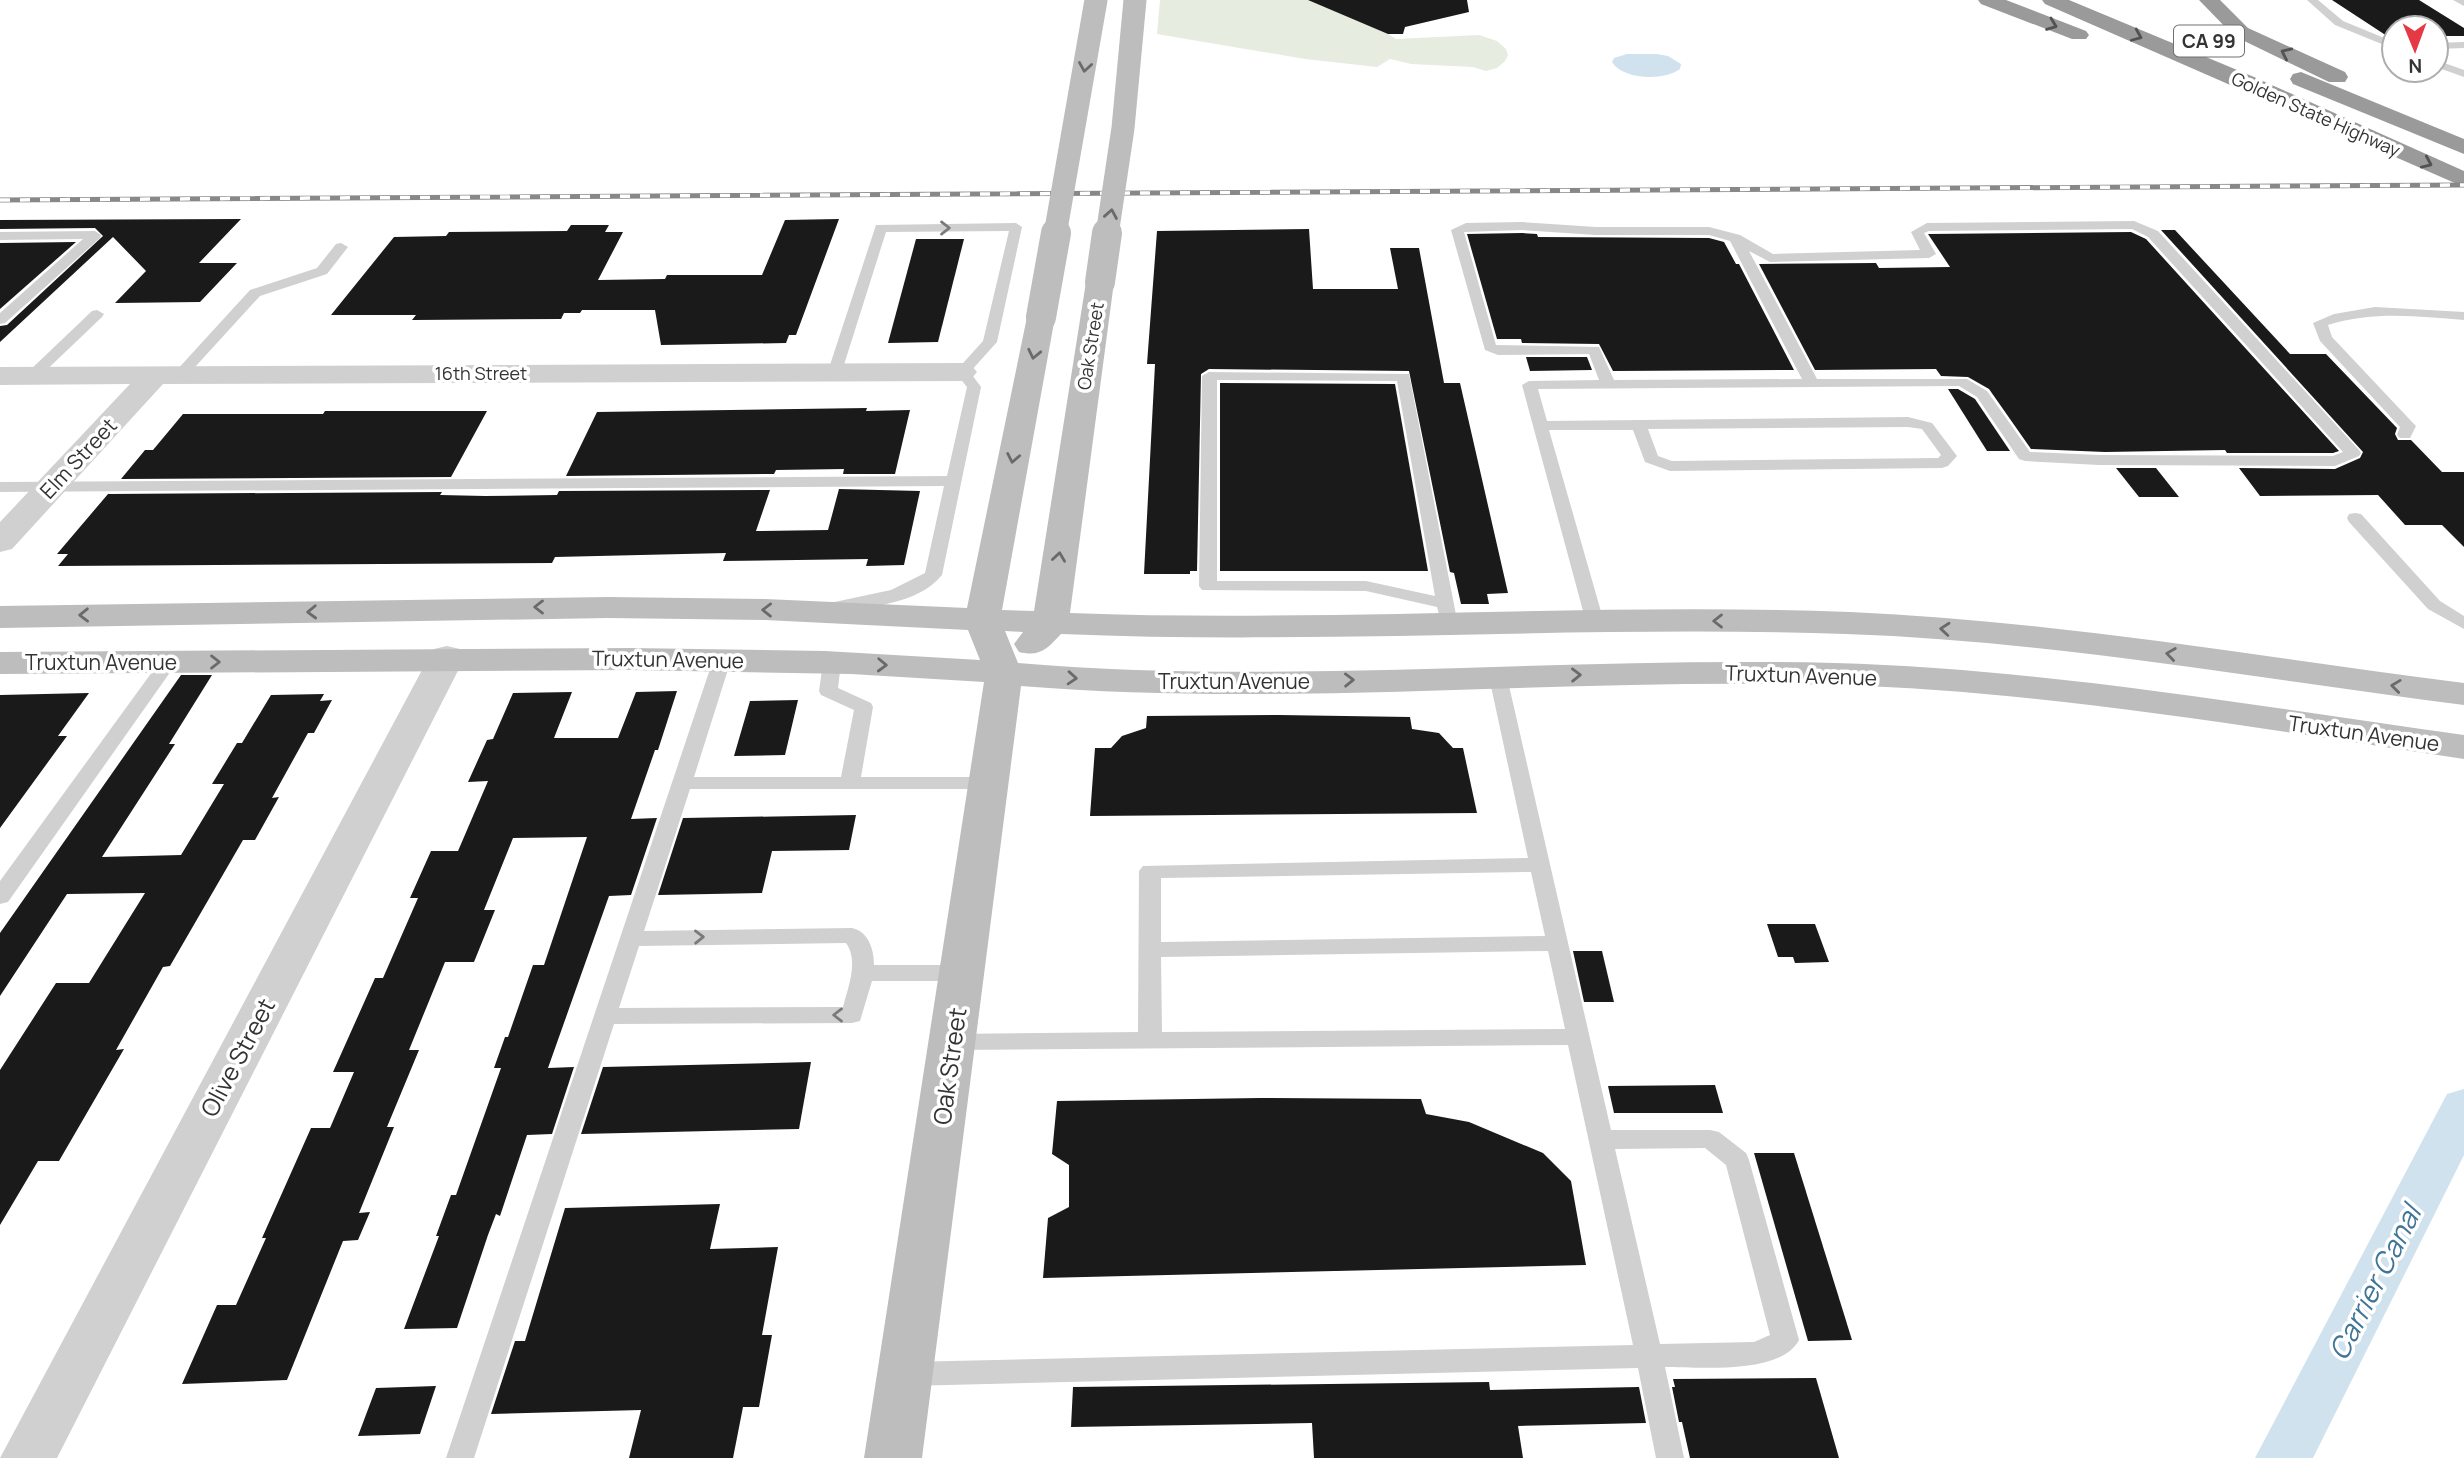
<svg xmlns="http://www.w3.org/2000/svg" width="2464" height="1458" font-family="Manrope,sans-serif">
<rect width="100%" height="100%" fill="#fff"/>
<polygon fill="#e6ecdf" points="1160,0 1362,0 1388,34 1396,39 1479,35 1497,41 1506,49 1508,55 1505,61 1497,68 1486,71 1473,67 1411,64 1390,59 1377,67 1305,59 1157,34"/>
<path fill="#cfe2ee" d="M1627 54H1657L1668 56 1681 64 1680 69C1664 81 1623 80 1612 62L1614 58Z"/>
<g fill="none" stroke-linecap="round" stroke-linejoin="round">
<polygon fill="#cfe2ee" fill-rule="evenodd" points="2464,1089 2464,1155 2313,1458 2255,1458 2447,1094"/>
</g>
<g fill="#1a1a1a">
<polygon points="1308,0 1467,0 1469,12 1405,27 1403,34 1388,34"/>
<polygon points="2332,0 2419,0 2464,28 2464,36 2436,36 2436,28 2394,28 2394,36 2387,36"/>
<polygon points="241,219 199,263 237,263 200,302 115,303 146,271 113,237 0,342 0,326 7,325 103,236 95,228 0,229 0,220"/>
<polygon points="839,219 796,335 789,335 786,343 661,345 655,310 582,310 580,313 564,313 561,319 412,320 416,315 331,315 394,237 446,236 449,232 567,231 571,225 609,225 605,232 623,232 598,280 665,279 667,275 762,275 785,220"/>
<polygon points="1309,229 1313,289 1398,289 1390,248 1419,248 1444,383 1460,383 1508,593 1487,594 1489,604 1461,604 1454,573 1450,572 1409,371 1209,369 1201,374 1197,571 1190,571 1190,574 1144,574 1155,364 1147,364 1157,231"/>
<polygon points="2161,230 2175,230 2290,354 2326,354 2397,428 2395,434 2398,440 2411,440 2442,472 2464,472 2464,547 2442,525 2405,525 2378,495 2260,496 2239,468 2335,469 2360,458 2363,452"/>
<polygon points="2131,232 2146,239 2339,451 2333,453 2227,453 2225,450 2105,452 2031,449 1989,389 1968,377 1941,376 1936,369 1815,370 1759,264 1876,263 1879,268 1950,267 1928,234"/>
<polygon points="1522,233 1537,234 1538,237 1709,238 1724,242 1736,264 1739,264 1794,370 1613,371 1599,344 1522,343 1521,339 1497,339 1467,234"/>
<polygon points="916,239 964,239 938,342 888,343"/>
<polygon points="76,242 0,309 0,243"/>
<polygon points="1526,357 1587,357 1592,370 1530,371"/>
<polygon points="1220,383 1395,384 1428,571 1220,571"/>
<polygon points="1948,389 1958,389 1975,399 2010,451 1987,451"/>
<polygon points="867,408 866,411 910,410 895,474 843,474 844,469 776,470 774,474 566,476 597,412"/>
<polygon points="325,411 487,411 451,477 121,479 145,450 153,450 183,414 323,414"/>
<polygon points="2116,468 2156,468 2179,497 2139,497"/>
<polygon points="839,489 920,491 904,565 866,566 868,559 723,561 726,553 555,557 552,563 58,566 68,554 57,554 108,494 442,492 440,495 485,496 557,495 559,491 770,490 756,531 828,530"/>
<polygon points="181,675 212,675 169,744 175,744 102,857 181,855 224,784 212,784 237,743 242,743 271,695 324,694 320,701 332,700 314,733 308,733 272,798 279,797 255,840 243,840 170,966 163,967 116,1050 124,1049 59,1161 38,1161 0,1225 0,1070 56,983 89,983 145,893 67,894 0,996 0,933"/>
<polygon points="677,691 658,750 655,750 631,819 657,818 631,895 609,896 548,1068 574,1067 552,1134 527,1135 500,1216 496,1214 488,1235 457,1328 404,1329 439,1236 436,1236 451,1195 456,1195 501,1068 494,1068 505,1037 508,1037 533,965 544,965 587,837 513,838 484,910 495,910 474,962 445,962 409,1050 419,1050 387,1127 394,1127 359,1213 370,1212 358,1240 343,1241 287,1380 182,1384 217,1305 236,1305 266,1238 262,1238 311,1128 330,1128 354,1072 333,1072 375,978 383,978 418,898 410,898 431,851 458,851 488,781 468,782 487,740 493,739 513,693 572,692 554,738 618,738 636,692"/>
<polygon points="89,693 58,736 67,736 0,828 0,695"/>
<polygon points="798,700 785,755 734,756 750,701"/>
<polygon points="1279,715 1410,717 1412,729 1439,733 1453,748 1463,748 1477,813 1090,816 1095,748 1111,748 1122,736 1146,728 1147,716"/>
<polygon points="856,815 849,850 772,851 762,893 658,895 683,818"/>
<polygon points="1767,924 1815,924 1829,962 1795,963 1793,957 1778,957"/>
<polygon points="1573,951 1602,951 1614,1002 1584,1002"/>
<polygon points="811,1062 799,1129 581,1134 603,1067"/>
<polygon points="1715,1085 1723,1113 1614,1113 1608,1086"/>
<polygon points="1260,1098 1421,1099 1426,1114 1469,1122 1543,1153 1571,1181 1586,1265 1043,1278 1048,1218 1069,1207 1069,1165 1052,1154 1057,1101"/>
<polygon points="1754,1153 1794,1153 1852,1340 1808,1341"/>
<polygon points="720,1204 710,1249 778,1247 762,1335 772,1335 759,1407 743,1407 733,1458 629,1458 641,1410 491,1414 515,1341 525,1341 565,1208"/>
<polygon points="1816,1378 1839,1458 1690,1458 1682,1422 1679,1422 1672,1387 1675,1387 1673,1379"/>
<polygon points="1489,1382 1490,1390 1639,1387 1646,1423 1518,1426 1523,1458 1314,1458 1312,1423 1071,1427 1073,1387"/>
<polygon points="436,1386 420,1434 358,1436 376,1388"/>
</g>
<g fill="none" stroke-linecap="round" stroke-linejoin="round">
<g fill="#d0d0d0" fill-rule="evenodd">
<polygon points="2307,0 2318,0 2343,21 2394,42 2394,49 2335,25"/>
<polygon points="2453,0 2464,0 2464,6"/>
<polygon points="2464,42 2464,48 2436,49 2436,43"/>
<polygon points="2436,60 2464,70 2464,77 2436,67"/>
<path d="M2134 221 2158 231 2359 450 2361 453 2359 456 2335 466 2099 465 2025 461 2019 459 1977 397 1959 386 1538 389 1547 421 1908 417 1932 423 1957 456 1948 466 1942 468 1670 471 1645 462 1633 430H1549L1604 622 1595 627 1586 622 1522 385 1529 381 1599 380 1589 354 1498 355 1485 350 1451 230 1466 223 1522 222 1596 227H1709L1740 235 1773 254 1920 250 1911 232 1927 223ZM2132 229 2148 237 2343 452 2333 456 2099 455 2030 452 1987 391 1967 379H1817L1749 251 1770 262 1929 258 1936 254 1924 233 1929 231ZM1522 230 1596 235H1709L1730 241 1802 379 1614 380 1599 347 1496 345 1464 232ZM1908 427 1922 429 1941 455 1938 458 1672 461 1658 456 1648 429Z"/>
<path d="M1016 223 1022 227 997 342 970 372 981 387 942 575C918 605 866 607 831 613L822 608 825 604 891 590 925 573 944 486 0 492V482L947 476 967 387 955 372 983 341 1009 231 886 232 842 371 835 375 828 371 876 225Z"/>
<polygon points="95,231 101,235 100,238 5,323 0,324 0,313 83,239 0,240 0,232"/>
<polygon points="341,243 348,247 327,274 260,296 185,378 175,378 173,375 175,372 250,290 317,268 336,244"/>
<path d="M2375 307 2464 312V320C2417 316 2373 311 2328 325L2332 337 2413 423 2416 426 2410 438H2400L2397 435 2400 427 2320 341 2313 323 2334 314Z"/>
<polygon points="97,310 104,314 102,317 37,379 27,379 25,376 27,373 92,311"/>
<path d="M1209 372 1409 374 1458 625 1455 629H1443L1437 607 1366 591 1202 590 1199 586 1202 376ZM1217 380 1397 381 1435 596 1366 581H1217Z"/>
<polygon points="2355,513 2361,514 2440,601 2464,616 2464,629 2428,609 2349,522 2347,518 2349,514"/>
<path d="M722 654 731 660 694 777H841L854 710 821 695 819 691 823 663 832 657 841 663 838 688 871 703 873 707 861 777H990L997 779 1000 783 997 787 990 789H690L644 931 852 928C869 932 874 950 874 965H962L970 967 973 973 970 979 962 981H872L860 1021 852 1023 614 1024 474 1458H446L713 660ZM846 943C859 961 848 987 843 1007L619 1008 639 946Z"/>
<polygon points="169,655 178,661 8,902 0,904 0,881 163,657"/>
<path d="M1498 671 1507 677 1611 1130H1710L1719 1132 1746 1153 1749 1160 1799 1340C1781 1375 1699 1367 1665 1367L1684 1458H1656L1638 1368 906 1386 896 1382 892 1374 896 1366 906 1362 1633 1345 1568 1045 952 1050 944 1048 940 1042 944 1036 952 1034 1138 1032 1139 871 1143 866 1528 858 1489 677ZM1531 872 1545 936 1161 942V878ZM1548 951 1565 1029 1162 1032 1161 957ZM1705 1148 1726 1165 1770 1335 1754 1342 1660 1344 1615 1149Z"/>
</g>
<g fill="#d0d0d0" fill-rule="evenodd">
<polygon points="962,363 972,366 977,372 972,378 962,381 163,384 12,549 0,552 0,522 130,384 0,385 0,367"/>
<polygon points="447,646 460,649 465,657 57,1458 0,1458 429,657 434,649"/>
</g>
<path fill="#bdbdbd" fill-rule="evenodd" d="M1100 274 1110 276 1114 282 1070 613C1330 623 1590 602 1850 612 2056 621 2260 657 2464 683V705C2259 679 2053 641 1846 634 1585 625 1323 645 1061 634 1047 649 1040 657 1019 652L1014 644 1023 632 1005 631 1018 663C1290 686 1562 656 1834 663 2046 669 2255 706 2464 735V759C2255 728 2047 691 1836 685 1564 677 1292 708 1021 686L922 1458H864L984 682 851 674 630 670 0 674V652L630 648 825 651 980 660 968 630 765 620 608 618 0 628V606L608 597 765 599 967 608 1027 317 1031 311 1041 309 1051 311 1055 317 1002 610 1034 611 1086 282 1090 276Z"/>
<g fill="#9a9a9a" fill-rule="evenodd">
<polygon points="1978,0 2006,0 2086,31 2089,35 2086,39 2072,39 1981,4"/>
<polygon points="2042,0 2069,0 2254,77 2464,171 2464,187 2045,4"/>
<polygon points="2199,0 2220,0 2248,28 2345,72 2348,77 2345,82 2329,82 2234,36"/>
<polygon points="2301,72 2464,139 2464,154 2293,84 2290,79 2293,74"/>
</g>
<defs>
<polyline id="rail" points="0,200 2464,185"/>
</defs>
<use href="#rail" stroke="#888" stroke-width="5"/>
<use href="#rail" stroke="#fff" stroke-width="3.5" stroke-dasharray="10" stroke-linecap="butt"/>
<g stroke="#bdbdbd" stroke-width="23">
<polyline points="1055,235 1096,0"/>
<polyline points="1107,235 1123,128 1135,0"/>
</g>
<g stroke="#bdbdbd" stroke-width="30">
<polyline points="1100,282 1107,233"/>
<polyline points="1041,317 1056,233"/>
</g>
</g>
<defs><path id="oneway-chevron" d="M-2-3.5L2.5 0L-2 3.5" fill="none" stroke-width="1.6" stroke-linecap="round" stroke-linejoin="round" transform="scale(1.75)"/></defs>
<g stroke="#525252">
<use href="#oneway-chevron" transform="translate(2052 25) rotate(21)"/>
<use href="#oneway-chevron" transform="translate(2137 36) rotate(23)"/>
<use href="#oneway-chevron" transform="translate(2286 53) rotate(-155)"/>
<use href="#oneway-chevron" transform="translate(2427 163) rotate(24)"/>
</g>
<g stroke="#6a6a6a">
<use href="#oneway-chevron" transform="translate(1085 67) rotate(99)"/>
<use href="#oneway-chevron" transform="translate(1111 214) rotate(-80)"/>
<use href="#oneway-chevron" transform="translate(1034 354) rotate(102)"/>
<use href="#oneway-chevron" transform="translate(1013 458) rotate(101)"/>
<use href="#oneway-chevron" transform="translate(1059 557) rotate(-82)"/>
<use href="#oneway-chevron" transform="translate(539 607) rotate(-180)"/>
<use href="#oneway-chevron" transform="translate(767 610) rotate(-179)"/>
<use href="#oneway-chevron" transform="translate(312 612) rotate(178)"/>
<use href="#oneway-chevron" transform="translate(84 615) rotate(179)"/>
<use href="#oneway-chevron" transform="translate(1718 621) rotate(-180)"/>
<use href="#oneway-chevron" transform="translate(1945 629) rotate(-175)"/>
<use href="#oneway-chevron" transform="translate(2171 654) rotate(-172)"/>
<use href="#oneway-chevron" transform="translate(215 662)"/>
<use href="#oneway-chevron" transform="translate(882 665) rotate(2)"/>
<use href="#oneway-chevron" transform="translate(1576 675) rotate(-1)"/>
<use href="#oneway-chevron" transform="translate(1072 678) rotate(4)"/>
<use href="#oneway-chevron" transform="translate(1349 680) rotate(-1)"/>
<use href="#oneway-chevron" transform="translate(2396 686) rotate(-173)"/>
</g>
<g stroke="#7a7a7a">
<use href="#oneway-chevron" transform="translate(945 228)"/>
<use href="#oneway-chevron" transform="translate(699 937) rotate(-1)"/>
<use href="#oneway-chevron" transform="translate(838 1015) rotate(180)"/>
</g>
<g text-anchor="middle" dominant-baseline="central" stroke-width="7" stroke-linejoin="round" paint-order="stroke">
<g font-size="18" fill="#333" stroke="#fff">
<text transform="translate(2316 114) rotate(24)">Golden State Highway</text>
<text transform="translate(1090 346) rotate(-81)">Oak Street</text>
<text x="481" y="373">16th Street</text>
</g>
<rect fill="#fff" stroke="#707070" stroke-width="2" x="2174" y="25.5" width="70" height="31" rx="5"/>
<g font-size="19" font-weight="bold" fill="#333">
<text x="2209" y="41">CA 99</text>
</g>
<g font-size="21" fill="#333" stroke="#fff">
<text transform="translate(78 458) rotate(-47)">Elm Street</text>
<text transform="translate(668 659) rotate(1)">Truxtun Avenue</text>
<text x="101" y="662">Truxtun Avenue</text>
<text transform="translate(1801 675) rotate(2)">Truxtun Avenue</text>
<text x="1234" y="681">Truxtun Avenue</text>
<text transform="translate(2364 733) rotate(8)">Truxtun Avenue</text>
</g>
<g font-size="24" fill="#333" stroke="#fff">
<text transform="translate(237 1057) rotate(-62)">Olive Street</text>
<text transform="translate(949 1066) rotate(-82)">Oak Street</text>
</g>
<g font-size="28" font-style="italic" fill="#3f7597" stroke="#fff">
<text transform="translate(2374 1282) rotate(-63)">Carrier Canal</text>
</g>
</g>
<g transform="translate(2415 49) rotate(179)"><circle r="33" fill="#ffffff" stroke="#adadad" stroke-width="2"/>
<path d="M0-5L12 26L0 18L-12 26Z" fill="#e63946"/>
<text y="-10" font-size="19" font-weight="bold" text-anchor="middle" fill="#333333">N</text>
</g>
</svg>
